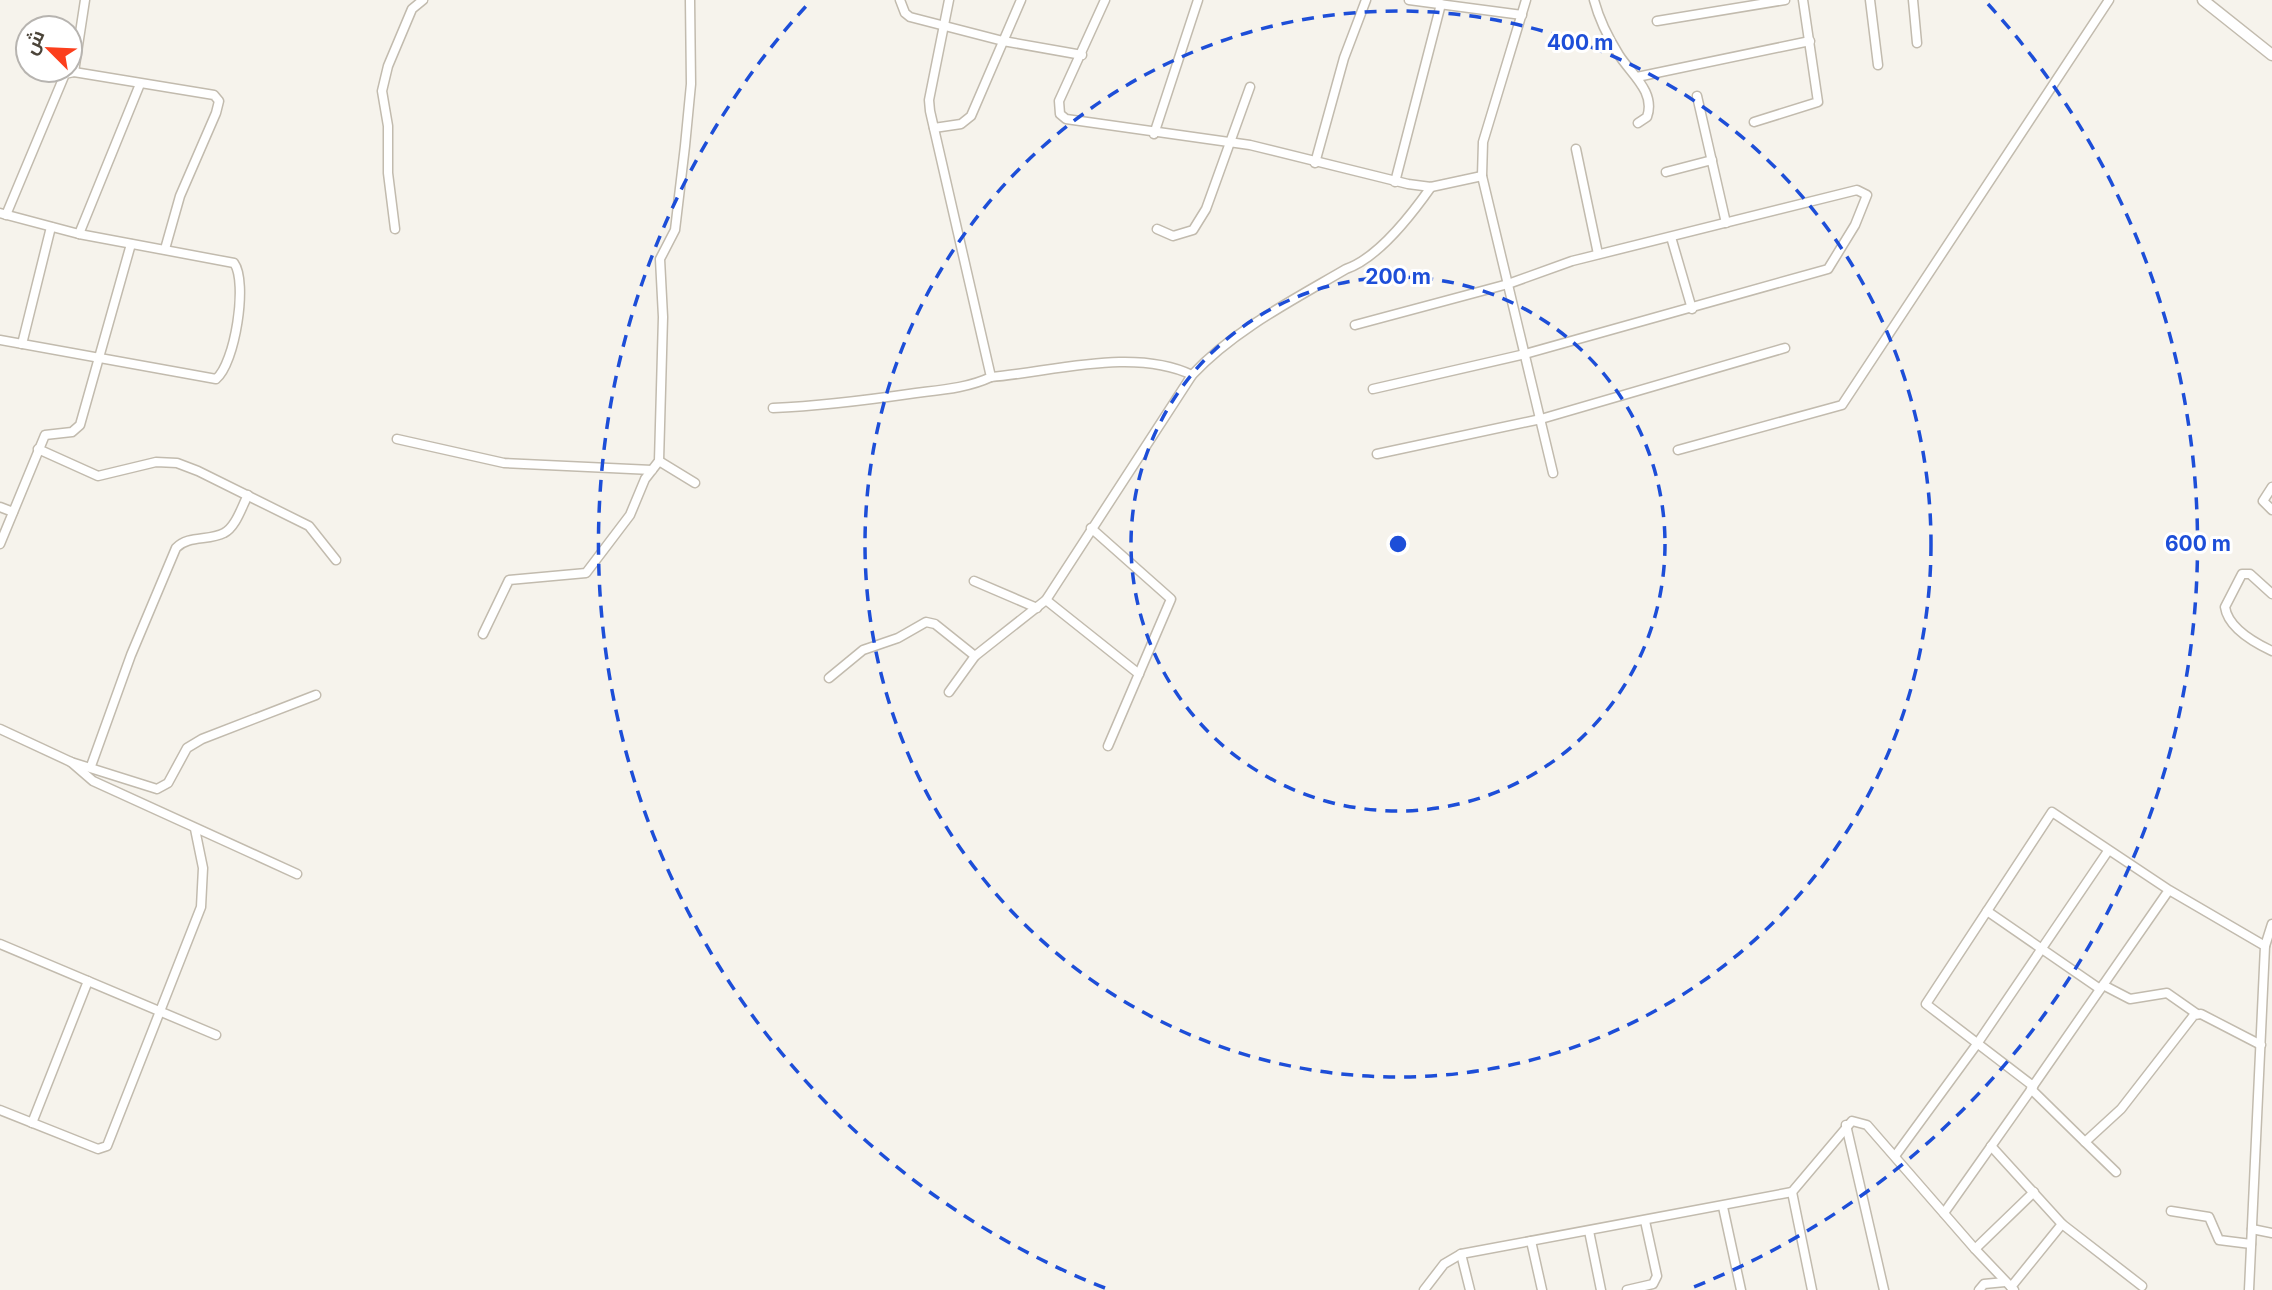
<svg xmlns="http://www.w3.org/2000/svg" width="2272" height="1290" font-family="Inter,Cairo,sans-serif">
<rect width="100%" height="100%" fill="#f6f3ec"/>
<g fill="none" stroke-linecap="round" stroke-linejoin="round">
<defs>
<g id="minor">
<polyline points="900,0 905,13 910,17 1003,41 1082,55"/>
<polyline points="1105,0 1059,101 1060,114 1066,119 1250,145 1408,184 1431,187 1482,176"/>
<polyline points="1409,0 1522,15"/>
<polyline points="1526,0 1483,142 1482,176 1553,473"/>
<path d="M1594 0C1599 19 1609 39 1619 55 1631 74 1656 92 1647 117L1638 123"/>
<polyline points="1870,0 1878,65"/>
<polyline points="1913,0 1917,43"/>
<polyline points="1657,21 1785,0"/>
<polyline points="74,72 85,0"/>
<polyline points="1637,77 1810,41"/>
<polyline points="1697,96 1726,223"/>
<polyline points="1754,122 1818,102 1803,0"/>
<polyline points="934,128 961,124 971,116 1021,0"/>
<polyline points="1154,134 1198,0"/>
<polyline points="1576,149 1598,254"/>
<polyline points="1315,163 1344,58 1366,0"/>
<polyline points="1666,172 1712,160"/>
<polyline points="1395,182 1441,4"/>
<path d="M0 213 79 234 234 263C248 282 235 364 216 379L0 340"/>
<polyline points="6,215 65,74 74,72 214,95 219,101 216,113 180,196 165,249"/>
<polyline points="395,229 388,173 388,126 382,91 388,66 412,9 423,0"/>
<polyline points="1157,229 1173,236 1193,230 1206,209 1250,87"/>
<polyline points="79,234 140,84"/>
<polyline points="1671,237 1692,309"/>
<polyline points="1355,325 1508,284 1572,261 1857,190 1867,195 1855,225 1828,269 1525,354 1373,389"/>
<polyline points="22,344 51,227"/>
<path d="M991 377C1052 372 1134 347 1192 375"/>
<path d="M773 408C821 406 868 400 916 393 940 390 968 388 991 377L930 111 929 100 949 0"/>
<polyline points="397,439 504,463 652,470"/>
<polyline points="38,449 98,476 156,462 177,463 198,471 309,526 336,560"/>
<polyline points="1678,450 1842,405 2109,0"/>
<polyline points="1377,454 1541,419 1785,348"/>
<polyline points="659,461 695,483"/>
<polyline points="2272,487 2263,501 2272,510"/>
<polyline points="0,507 13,512"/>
<polyline points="1091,528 1171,599 1108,746"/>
<polyline points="0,544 45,435 72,432 80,425 131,244"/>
<polyline points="974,581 1037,608"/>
<path d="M2272 594 2250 574H2242L2225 607C2228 628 2255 643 2272 651"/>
<polyline points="1046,600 1139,674"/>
<polyline points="483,634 509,580 586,573 630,515 645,479 659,461 663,317 660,259 675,230 685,146 691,84 690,0"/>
<polyline points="829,678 863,650 898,638 926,622 935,624 975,656"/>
<path d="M949 692 975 656 1046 600 1192 375C1234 330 1293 300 1346 269 1378 258 1412 214 1431 187"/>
<polyline points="0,729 71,762 157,789 168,783 187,748 202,739 316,695"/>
<polyline points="71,762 93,781 297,874"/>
<path d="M91 766 131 655 176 548C188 535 209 541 224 533 236 527 242 506 248 495"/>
<polyline points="2169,890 2033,1086 1926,1004 2052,812 2169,890 2265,946 2249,1290"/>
<polyline points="1987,911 2100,989"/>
<polyline points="0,944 216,1035"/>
<polyline points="2265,946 2272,924"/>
<polyline points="2103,985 2130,999 2167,993 2197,1014"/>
<polyline points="2031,1089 2085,1142 2121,1109 2194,1015 2201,1014 2261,1045"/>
<polyline points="0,1110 98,1149 107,1146 201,907 203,868 195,829"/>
<polyline points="32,1123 88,981"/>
<polyline points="1846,1125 1884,1290"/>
<polyline points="2085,1142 2116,1172"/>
<polyline points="1991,1146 2062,1224 2011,1287"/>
<polyline points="1895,1156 1977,1044 2108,851"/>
<polyline points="1792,1192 1812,1290"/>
<polyline points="1723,1207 1741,1290"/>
<polyline points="2171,1211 2209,1217 2219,1240 2251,1244"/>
<polyline points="1944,1213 2033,1087"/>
<polyline points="2062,1224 2142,1286"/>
<polyline points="2252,1229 2272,1233"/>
<polyline points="1589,1231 1601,1290"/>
<polyline points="1531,1241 1542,1290"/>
<polyline points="1975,1249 2034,1192"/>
<polyline points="1461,1254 1470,1290"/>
<polyline points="1424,1290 1444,1264 1461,1254 1792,1192 1852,1121 1867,1125 1975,1249 2014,1290"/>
<polyline points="1627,1290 1653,1284 1657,1276 1645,1221"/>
<polyline points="1979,1290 1984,1284 2005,1282"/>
</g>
<polyline id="tertiary" points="2203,0 2272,55"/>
</defs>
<use href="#minor" stroke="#c2bbae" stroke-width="11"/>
<use href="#tertiary" stroke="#c2bbae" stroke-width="13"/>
<use href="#minor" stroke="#fff" stroke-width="8"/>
<use href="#tertiary" stroke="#fff" stroke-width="10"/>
</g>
<g fill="none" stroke="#1d4ed8" stroke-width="3.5" stroke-dasharray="12 9">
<circle cx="1398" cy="544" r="267"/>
<circle cx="1398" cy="544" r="533"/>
<path d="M1105 1288A800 800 0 0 1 808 4M1988 4A800 800 0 0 1 1691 1288"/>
</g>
<circle cx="1398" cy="544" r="10" fill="#1d4ed8" stroke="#fff" stroke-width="3.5"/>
<g font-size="21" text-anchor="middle" font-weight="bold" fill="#1d4ed8" stroke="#fff" stroke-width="6" stroke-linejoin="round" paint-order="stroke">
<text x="1580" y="50">400 m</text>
<text x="1398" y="284">200 m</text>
<text x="2198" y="551">600 m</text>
</g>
<g transform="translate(49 49) rotate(294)"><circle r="33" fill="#ffffff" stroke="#b7b4b0" stroke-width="2"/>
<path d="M0-5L12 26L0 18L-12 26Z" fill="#fc3f1d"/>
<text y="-10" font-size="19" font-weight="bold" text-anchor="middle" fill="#4b4439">ش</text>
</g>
</svg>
